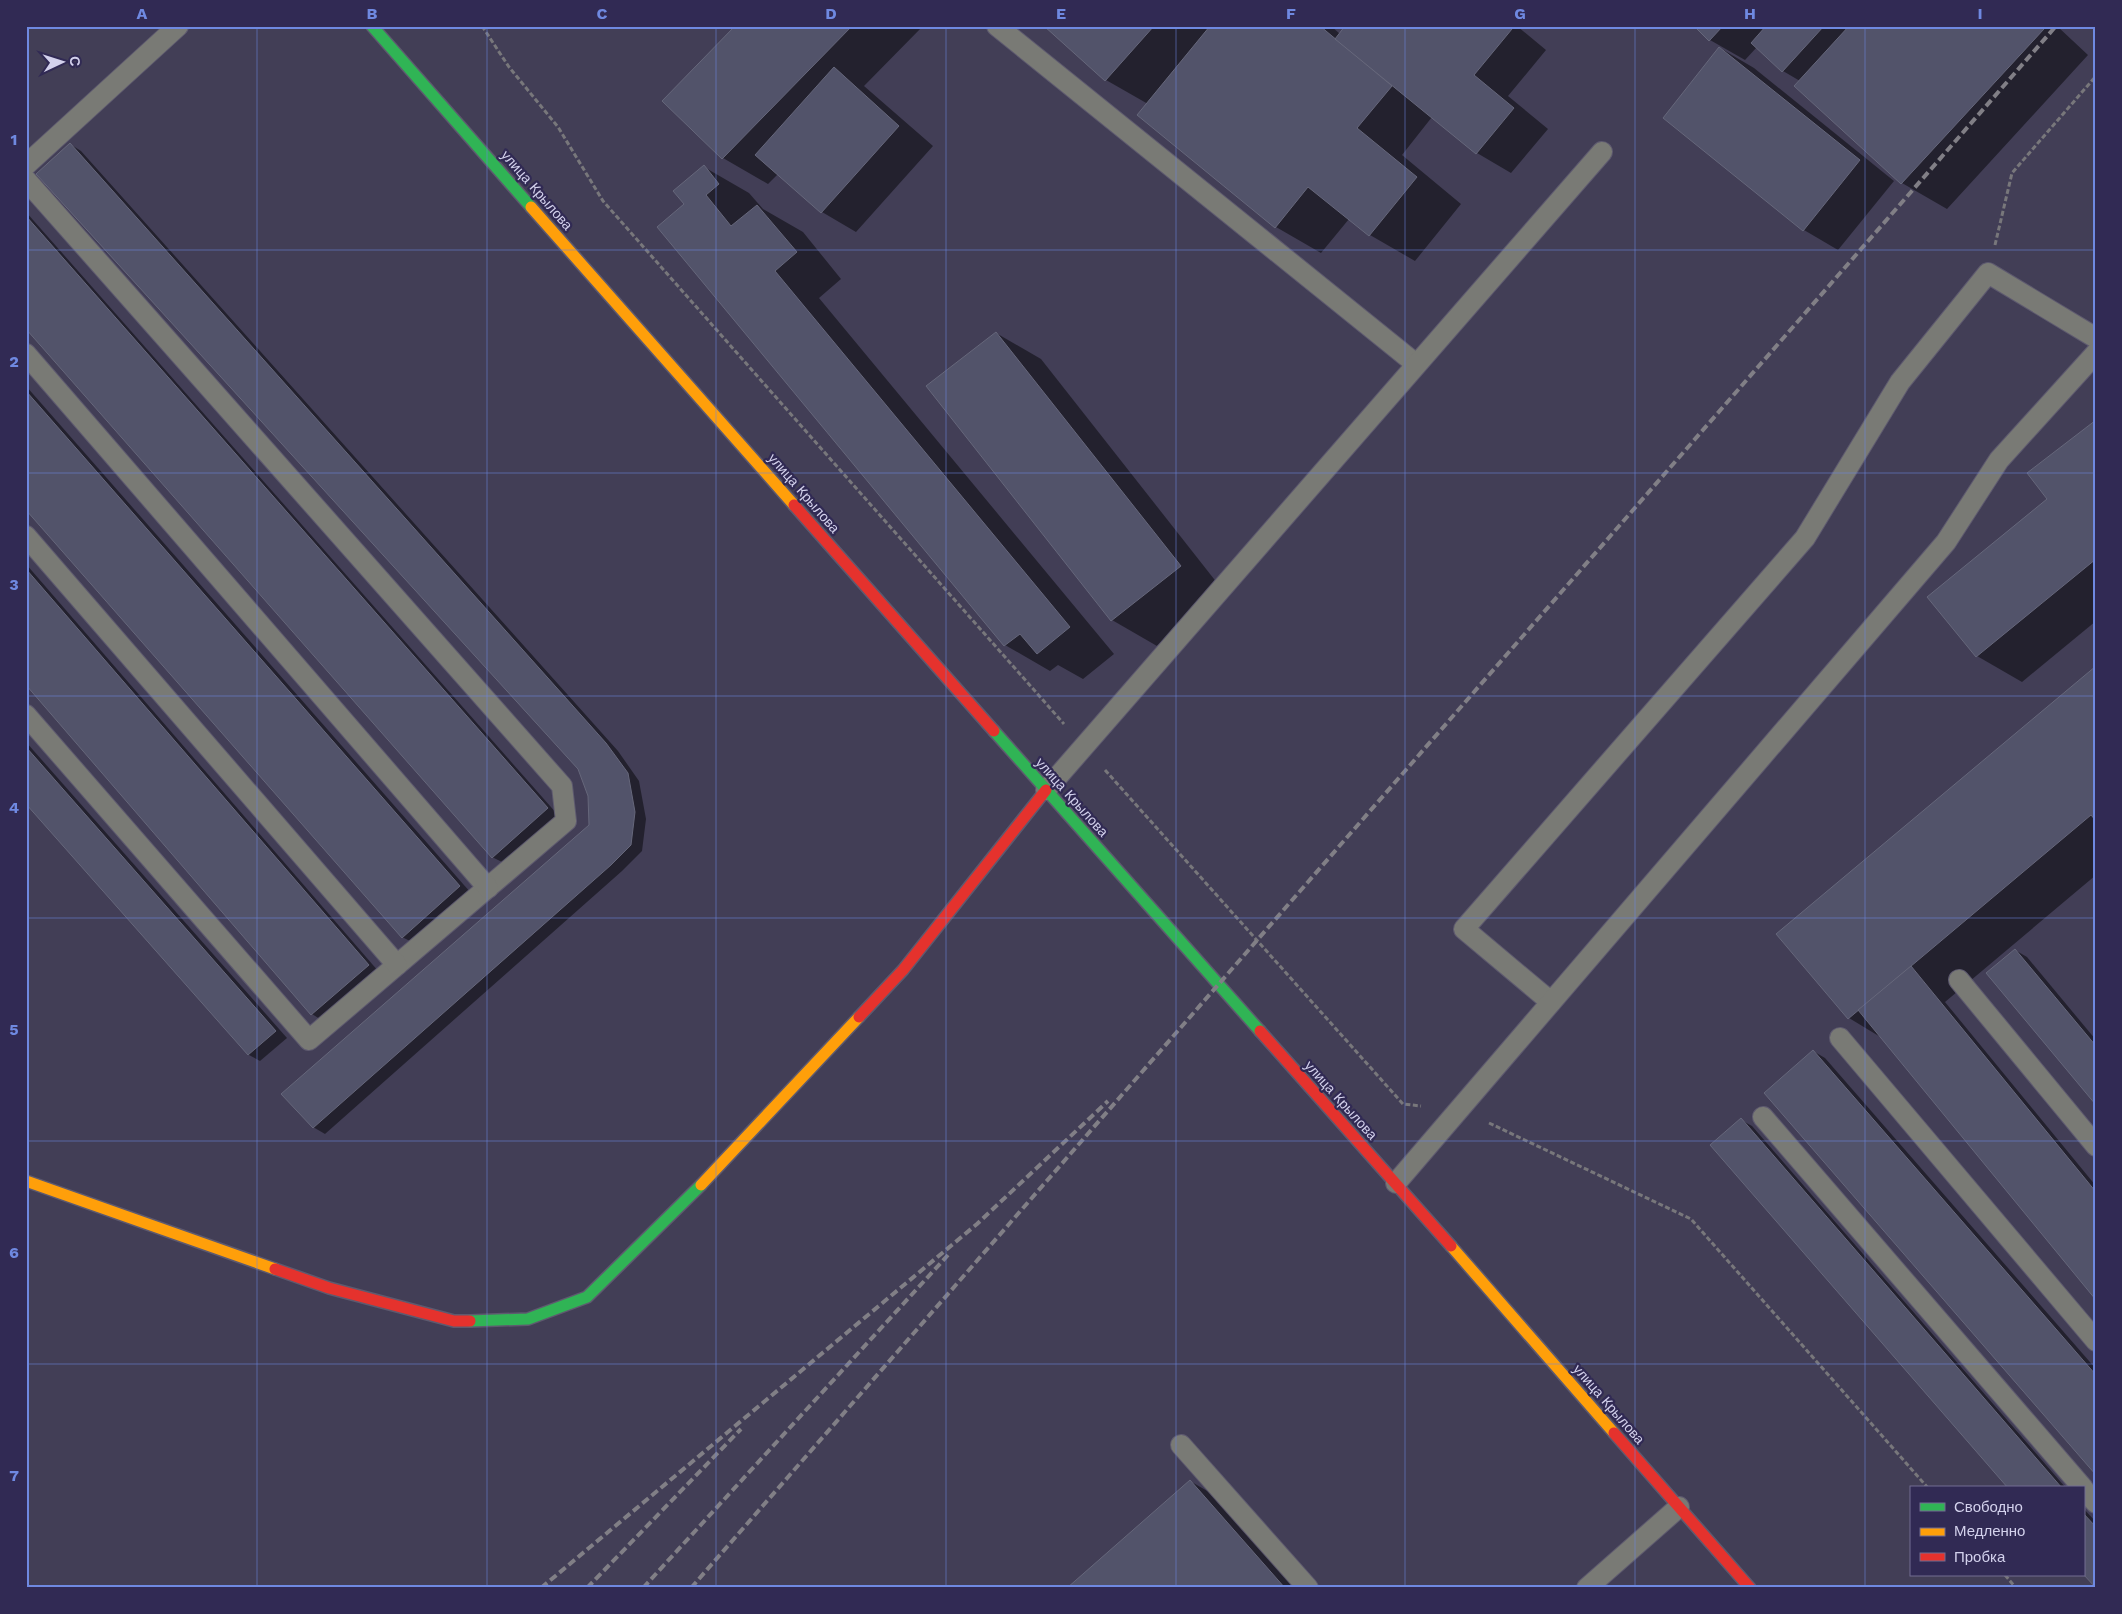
<svg xmlns="http://www.w3.org/2000/svg" width="2122" height="1614" font-family="'Work Sans',sans-serif">
<rect width="100%" height="100%" fill="#423e56"/>
<g fill="#0007">
<polygon points="737,26 923,26 864,86 933,146 856,232 822,212 778,174 768,184 723,158 664,101"/>
<polygon points="1046,26 1331,26 1340,34 1346,26 1517,26 1546,50 1508,96 1548,129 1511,173 1477,153 1432,117 1402,155 1461,204 1415,261 1370,235 1349,219 1321,253 1276,227 1139,115 1148,104 1106,80"/>
<polygon points="1696,26 2057,26 2088,55 1947,209 1902,183 1796,86 1800,81 1783,71 1757,47 1745,60 1710,40"/>
<polygon points="1720,48 1754,68 1894,181 1838,250 1804,230"/>
<polygon points="70,144 81,151 618,751 639,781 646,819 642,851 622,871 325,1134 313,1127 590,826 590,796 579,769"/>
<polygon points="704,167 749,193 763,209 803,232 841,279 819,298 1114,654 1083,679 1058,665 1050,671 1005,645 686,205"/>
<polygon points="26,212 558,815 504,863 492,857 26,328"/>
<polygon points="996,333 1041,359 1225,593 1157,646 1112,620"/>
<polygon points="26,386 471,893 414,943 402,937 26,508"/>
<polygon points="2096,422 2096,621 2022,682 1977,656 2048,499"/>
<polygon points="26,564 379,972 323,1021 312,1014 26,683"/>
<polygon points="2096,668 2096,875 1945,1002 2096,1186 2096,1299 1882,1038 1849,1018"/>
<polygon points="26,742 287,1038 260,1061 249,1055 26,802"/>
<polygon points="2015,950 2027,957 2096,1040 2096,1103"/>
<polygon points="1813,1051 1825,1058 2096,1369 2096,1473"/>
<polygon points="1741,1120 1752,1126 2066,1488 2010,1488"/>
<polygon points="1190,1481 1235,1507 1306,1588 1069,1588"/>
<polygon points="2083,1508 2096,1522 2096,1587 2083,1572"/>
</g>
<g fill="#52536a" stroke="#66677b">
<polygon points="735,26 852,26 722,159 662,101"/>
<polygon points="1044,26 1154,26 1105,81"/>
<polygon points="1210,26 1320,26 1392,86 1357,128 1417,177 1369,236 1308,187 1275,228 1137,115"/>
<polygon points="1345,26 1509,26 1512,29 1474,75 1514,108 1476,154 1335,39"/>
<polygon points="1694,26 1723,26 1709,41"/>
<polygon points="1766,26 1824,26 1782,72 1751,43"/>
<polygon points="1849,26 2041,26 2044,29 1901,184 1794,86"/>
<polygon points="1719,47 1860,160 1803,231 1663,118"/>
<polygon points="834,67 899,126 821,213 755,155"/>
<polygon points="70,143 606,743 628,773 635,812 631,845 611,865 313,1128 281,1094 589,825 588,796 578,769 36,174"/>
<polygon points="704,165 719,184 706,195 731,226 757,205 797,252 775,271 1070,627 1037,654 1020,634 1004,646 657,227 684,204 673,191"/>
<polygon points="26,216 548,808 492,858 26,329"/>
<polygon points="996,332 1181,566 1111,621 926,386"/>
<polygon points="26,391 460,886 402,938 26,510"/>
<polygon points="2096,420 2096,559 1976,657 1927,597 2047,499 2027,473"/>
<polygon points="26,569 369,965 311,1015 26,685"/>
<polygon points="2096,666 2096,821 2091,815 1848,1019 1776,934"/>
<polygon points="26,747 276,1031 248,1055 26,804"/>
<polygon points="2015,949 2096,1046 2096,1105 1986,973"/>
<polygon points="1911,966 2096,1192 2096,1300 1858,1010"/>
<polygon points="1813,1050 2096,1375 2096,1475 1764,1093"/>
<polygon points="1741,1118 2062,1488 2008,1488 1710,1145"/>
<polygon points="1190,1480 1285,1588 1067,1588"/>
<polygon points="2083,1513 2096,1527 2096,1588 2083,1574"/>
</g>
<g fill="none" stroke-linecap="round" stroke-linejoin="round">
<defs>
<g id="lane">
<polyline points="997,26 1416,364"/>
<polyline points="26,165 178,26"/>
<polyline points="26,180 562,786 566,821 309,1040 26,715"/>
<polyline points="26,354 488,888"/>
<polyline points="26,536 397,965"/>
<polyline points="1046,790 1602,152"/>
<polyline points="1959,980 2096,1146"/>
<polyline points="1551,1002 1464,929 1805,538 1900,382 1988,273 2096,338"/>
<polyline points="1840,1038 2096,1341"/>
<polyline points="1763,1117 2083,1488"/>
<polyline points="1396,1183 1946,542 1999,460 2096,353"/>
<polyline points="1181,1445 1308,1588"/>
<polyline points="2083,1489 2096,1503"/>
<polyline points="1587,1588 1679,1507"/>
</g>
<g id="fast">
<polyline points="372,26 531,207"/>
<polyline points="994,731 1260,1031"/>
<polyline points="470,1321 528,1319 587,1297 701,1185"/>
</g>
<g id="slow">
<polyline points="531,207 794,505"/>
<polyline points="26,1181 275,1269"/>
<polyline points="701,1185 859,1017"/>
<polyline points="1451,1246 1614,1433"/>
</g>
<g id="jam">
<polyline points="794,505 994,731"/>
<polyline points="859,1017 903,970 1046,790"/>
<polyline points="1260,1031 1451,1246"/>
<polyline points="275,1269 329,1288 454,1321 470,1321"/>
<polyline points="1614,1433 1750,1588"/>
</g>
</defs>
<use href="#lane" stroke="#5e5a6f" stroke-width="22"/>
<use href="#fast" stroke="#5e5a6f" stroke-width="14"/>
<use href="#slow" stroke="#5e5a6f" stroke-width="14"/>
<use href="#jam" stroke="#5e5a6f" stroke-width="14"/>
<g stroke="#78777b" stroke-width="3" stroke-dasharray="5 2.5" stroke-linecap="butt">
<polyline points="482,26 509,67 558,127 603,201 1064,724"/>
<polyline points="1995,245 2012,173 2096,76"/>
<polyline points="1105,770 1403,1104 1421,1106"/>
<polyline points="1489,1123 1691,1219 1928,1488"/>
<polyline points="2005,1575 2016,1588"/>
</g>
<use href="#lane" stroke="#797a75" stroke-width="20"/>
<use href="#fast" stroke="#30b455" stroke-width="11"/>
<use href="#slow" stroke="#ff9f0a" stroke-width="11"/>
<use href="#jam" stroke="#e5322d" stroke-width="11"/>
<g stroke="#817f86" stroke-width="4" stroke-dasharray="8 4" stroke-linecap="butt">
<polyline points="541,1588 977,1224 1108,1101"/>
<polyline points="587,1588 741,1429"/>
<polyline points="643,1588 948,1255"/>
<polyline points="691,1588 2056,26"/>
</g>
</g>
<path fill="none" stroke="#6f89e1" stroke-width="1" stroke-opacity="0.55" d="M257 26V1588M487 26V1588M716 26V1588M946 26V1588M1176 26V1588M1405 26V1588M1635 26V1588M1865 26V1588M26 250H2096M26 473H2096M26 696H2096M26 918H2096M26 1141H2096M26 1364H2096"/>
<g text-anchor="middle" dominant-baseline="central" stroke-width="4.5" stroke-linejoin="round" paint-order="stroke">
<g font-size="14" fill="#d3d1ec" stroke="#312a54">
<text transform="translate(537 190) rotate(49)">улица Крылова</text>
<text transform="translate(804 493) rotate(49)">улица Крылова</text>
<text transform="translate(1072 797) rotate(48)">улица Крылова</text>
<text transform="translate(1341 1100) rotate(48)">улица Крылова</text>
<text transform="translate(1609 1404) rotate(49)">улица Крылова</text>
</g>
</g>
<rect width="2122" height="1614" fill="none" stroke="#312a54" stroke-width="55"/>
<rect x="1910" y="1486" width="175" height="90" fill="#312a54" stroke="#726d91"/>
<rect x="1920" y="1503" width="25" height="8" fill="#30b455" stroke="#726d91"/>
<text x="1954" y="1512" font-size="15" fill="#d3d1ec">Свободно</text>
<rect x="1920" y="1528" width="25" height="8" fill="#ff9f0a" stroke="#726d91"/>
<text x="1954" y="1536" font-size="15" fill="#d3d1ec">Медленно</text>
<rect x="1920" y="1553" width="25" height="8" fill="#e5322d" stroke="#726d91"/>
<text x="1954" y="1562" font-size="15" fill="#d3d1ec">Пробка</text>
<g transform="translate(62 62) rotate(86)" stroke="#312a54" stroke-width="4" paint-order="stroke">
<path d="M0-4L9 19L0 12L-9 19Z" fill="#d3d1ec"/>
<text y="-8" font-size="14" font-weight="bold" text-anchor="middle" fill="#d3d1ec">С</text>
</g>
<rect x="28" y="28" width="2066" height="1558" fill="none" stroke="#6f89e1" stroke-width="2"/>
<g font-size="16" text-anchor="middle" font-weight="bold" fill="#6f89e1">
<text x="142" y="19">A</text>
<text x="372" y="19">B</text>
<text x="602" y="19">C</text>
<text x="831" y="19">D</text>
<text x="1061" y="19">E</text>
<text x="1291" y="19">F</text>
<text x="1520" y="19">G</text>
<text x="1750" y="19">H</text>
<text x="1980" y="19">I</text>
<text x="14" y="145">1</text>
<text x="14" y="367">2</text>
<text x="14" y="590">3</text>
<text x="14" y="813">4</text>
<text x="14" y="1035">5</text>
<text x="14" y="1258">6</text>
<text x="14" y="1481">7</text>
</g>
</svg>
